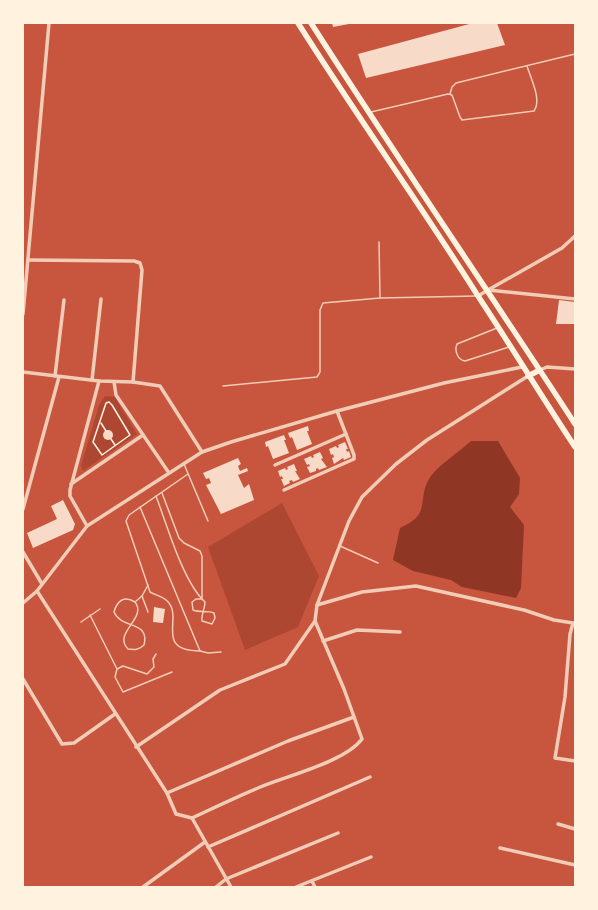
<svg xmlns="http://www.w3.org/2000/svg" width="598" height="910" font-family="'Fira Sans Condensed',sans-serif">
<rect width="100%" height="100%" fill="#c8553d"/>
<g fill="#ae4732">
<polygon points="105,396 115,397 137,434 83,471 81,466 99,405"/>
<polygon points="282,503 319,576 298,627 245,650 208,547"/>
</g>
<path fill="#8f3625" d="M471 441H498L520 478 519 494 510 507 524 525 521 588 516 598 462 587 451 580 413 571 393 560 400 528C434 513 415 499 431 476 440 464 459 452 471 441Z"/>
<g fill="#f7dbc8">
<polygon points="332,23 349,23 349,24 333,27"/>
<polygon points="473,23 497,23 505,45 366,78 358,54"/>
<polygon points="559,300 575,302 575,324 556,324"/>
<polygon points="308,426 309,431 307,431 312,444 297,450 292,437 290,438 288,433"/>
<circle cx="108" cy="435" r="5"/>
<polygon points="284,435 286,440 284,440 289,453 273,459 268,446 266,447 265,442"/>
<polygon points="345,442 348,449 346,449 347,452 349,451 351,457 344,460 343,458 334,464 332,458 334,457 333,454 331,455 329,449 336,446 337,448 339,447 338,445"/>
<polygon points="320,452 323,458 321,459 327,467 319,470 318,468 316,469 316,471 310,473 307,467 310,466 309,464 307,465 304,459 311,456 312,458 314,457 313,455"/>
<polygon points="238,458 241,464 238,466 240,471 247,468 248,471 238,475 244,488 249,484 254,500 221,514 206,485 211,483 209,478 206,479 203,473"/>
<polygon points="294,464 297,471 295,471 300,479 293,482 292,480 289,481 290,483 284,486 281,479 283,479 282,476 280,477 278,471 285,468 286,470 288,469 287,467"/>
<polygon points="63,500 75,524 73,530 33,548 27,533 57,519 51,506"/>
<polygon points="154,607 165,609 163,623 153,622"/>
</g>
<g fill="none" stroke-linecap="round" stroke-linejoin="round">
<g stroke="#fff3e0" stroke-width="1.5">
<polygon points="109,402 112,405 130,435 102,455 93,442 106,403"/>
<polyline points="101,423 106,431"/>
<polyline points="111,439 115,445"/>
</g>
<g stroke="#f1ccb7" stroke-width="1.5">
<polyline points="450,94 452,87 456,83 575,54"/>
<path d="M371 112 448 94 452 95 460 117 462 120 534 111C542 100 531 79 527 66"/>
<polyline points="379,242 380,298"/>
<path d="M497 328 457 344C454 351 458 360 465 361L509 347"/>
<polyline points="223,386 317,377 320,372 320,310 323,303 380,298 476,296"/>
<polyline points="184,464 208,521"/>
<path d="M156 496C167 525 183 582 205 602 205 609 201 614 202 621L212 624 215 618 214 613C207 610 200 613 193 610L192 602 196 599H202V556L200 551 184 543 179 538 162 493"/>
<path d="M140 507 200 651C155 651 182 619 169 603 164 596 157 596 150 592L126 521 129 515 188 474"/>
<polyline points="340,546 378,563"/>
<polyline points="142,596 148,612"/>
<path d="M135 602C124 595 117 601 114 612 122 630 150 620 144 645 139 650 135 650 128 649 112 633 148 618 135 602"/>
<polyline points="135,602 142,596 148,585"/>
<polyline points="90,615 117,669 115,677 123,692 172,672"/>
<polyline points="81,622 100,609"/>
<polyline points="200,651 208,653 221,652"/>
<polyline points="117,669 123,666 147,674 154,667 153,659 156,654"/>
</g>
<g stroke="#f1ccb7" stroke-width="3.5">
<polyline points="29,260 134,261 140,263 142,270 133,382"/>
<polyline points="488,290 562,248 575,236"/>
<polyline points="478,296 488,290 575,299"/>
<polyline points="23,314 49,23"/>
<polyline points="540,370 547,367 575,369"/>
<polyline points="23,372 99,381 133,382 160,386 202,452"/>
<polyline points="55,376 64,300"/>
<polyline points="92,380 101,299"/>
<polyline points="114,382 116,395 169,473"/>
<polyline points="275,465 346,434"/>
<polyline points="71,484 143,435"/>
<polyline points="284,490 354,459 354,455 337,411"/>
<polyline points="23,509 59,377"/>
<polyline points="87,526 70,496 70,490 99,381"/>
<polyline points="23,552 42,584"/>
<polyline points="37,591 167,793"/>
<polyline points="23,603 37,591 87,526 202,452 231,442 337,411 444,383 522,367"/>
<polyline points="317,605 349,521 362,497 396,464 427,440 528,376"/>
<polyline points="575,623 573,623 570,634 565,697 555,758 575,761"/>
<polyline points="323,641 357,630 400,632"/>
<polyline points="23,679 62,744 74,743 115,714"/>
<polyline points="136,747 220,690 285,664 315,621 317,605 362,592 416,586 524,610 554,620 573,623"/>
<polyline points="192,818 176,814 167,793 288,741 354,717"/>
<polyline points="558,824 575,829"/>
<polyline points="208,847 370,777"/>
<polyline points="500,848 575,865"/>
<polyline points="312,881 315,887"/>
<polyline points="143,887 205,842"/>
<polyline points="216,887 226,879 338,833"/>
<path d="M231 887 192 818C214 808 236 797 258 788 286 776 345 762 362 739L344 689 315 621"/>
<polyline points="296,887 371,857"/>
</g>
<g stroke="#fff3e0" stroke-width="5.5">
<path d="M298 23C356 115 420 204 478 296 511 346 542 397 575 447"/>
<path d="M311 23C397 158 488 290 575 424"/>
<polyline points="528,376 540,370"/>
</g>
</g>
<rect width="598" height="910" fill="none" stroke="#fff3e0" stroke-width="48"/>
</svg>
